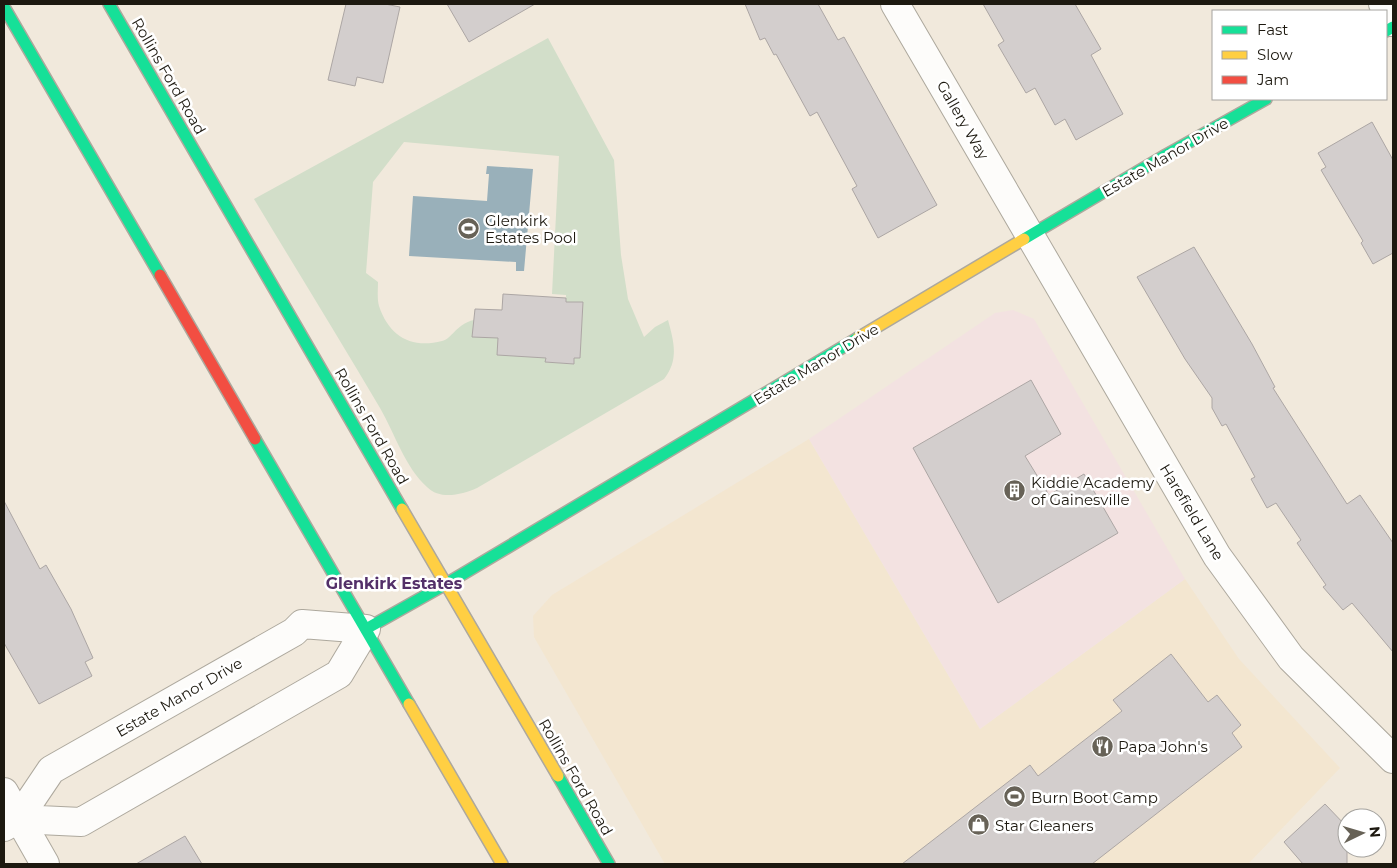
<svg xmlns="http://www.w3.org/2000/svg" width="1397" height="868" font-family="Montserrat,sans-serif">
<rect width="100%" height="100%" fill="#f1e9dc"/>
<polygon fill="#f3e6d0" points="809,439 980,729 1185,579 1239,659 1340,768 1248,864 665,864 534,637 533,616 552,595"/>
<polygon fill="#f3e2e1" points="1013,310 1034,319 1185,579 980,729 809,439 995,313"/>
<path fill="#d2dec9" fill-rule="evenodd" d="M548 38 614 160 621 255 628 299 644 337 655 327 668 320C674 342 679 360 664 379L477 488C461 495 440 500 427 487 405 467 395 434 380 408 339 338 296 269 254 199ZM404 142 559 156 552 294 566 295V302L583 303 580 358H574V364L546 362V353L498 338 473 336 474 320C456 324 452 339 442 341 411 349 389 336 379 306 377 299 378 289 378 282L366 273 373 182Z"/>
<polygon fill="#99b0ba" points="487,166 533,169 524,271 516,271 516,262 409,256 413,196 487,201 489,174 486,174"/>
<g fill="#d3cecd" stroke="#aca6a4">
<polygon points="346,4 385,4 400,7 383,83 357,77 355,86 328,80"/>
<polygon points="447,4 535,4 469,42"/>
<polygon points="745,4 818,4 838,40 844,37 937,205 878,238 852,189 857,186 817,112 810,116 776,54 774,55 765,38 760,40"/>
<polygon points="983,4 1075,4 1101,49 1091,55 1123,114 1076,140 1065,119 1055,125 1035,88 1026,93 998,45 1004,41"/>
<polygon points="1372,122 1393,160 1393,253 1373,264 1361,243 1363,241 1321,170 1326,167 1318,153"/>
<polygon points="1194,247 1252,344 1275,387 1273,388 1347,504 1360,495 1393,543 1393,652 1352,603 1343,610 1323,587 1326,585 1297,543 1301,540 1276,503 1267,508 1251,479 1255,477 1226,424 1222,426 1212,408 1212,398 1185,359 1137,277"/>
<polygon points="503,294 566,298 566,302 583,302 580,358 574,358 574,364 545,362 546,358 497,355 498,338 472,337 475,309 502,310"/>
<polygon points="1031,380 1061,434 1025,456 1049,495 1084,474 1118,533 998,603 913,448"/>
<polygon points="4,501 40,569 46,565 71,609 93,658 85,662 92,676 39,704 4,643"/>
<polygon points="1171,654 1208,702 1217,695 1241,725 1232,733 1242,747 1092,864 902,864 1030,765 1038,776 1122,711 1113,700"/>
<polygon points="1325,804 1347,827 1347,864 1303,864 1284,842"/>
<polygon points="185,836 202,864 136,864"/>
</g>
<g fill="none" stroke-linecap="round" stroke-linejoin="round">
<defs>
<g id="street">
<polyline points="895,4 1217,556 1291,658 1393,759"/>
<polyline points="1383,4 1393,22"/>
<polyline points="4,792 45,864"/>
<polyline points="4,827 18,819 51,770 294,632 302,624 366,629 339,674 81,822 18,819"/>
</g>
<g id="fast">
<polyline points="109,4 402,509"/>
<polyline points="4,7 160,275"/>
<polyline points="1386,31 1393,27"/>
<polyline points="1024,239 1166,155 1266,99"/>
<polyline points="255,439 409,704"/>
<polyline points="366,629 446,584 858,338"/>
<polyline points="558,776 609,864"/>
</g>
<g id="slow">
<polyline points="858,338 1024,239"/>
<polyline points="402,509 558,776"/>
<polyline points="409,704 502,864"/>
</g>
<polyline id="jam" points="160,275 255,439"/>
</defs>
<use href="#street" stroke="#ada89d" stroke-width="30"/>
<use href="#fast" stroke="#ada89d" stroke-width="14"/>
<use href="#slow" stroke="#ada89d" stroke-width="14"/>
<use href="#jam" stroke="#ada89d" stroke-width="14"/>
<use href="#street" stroke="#fdfcfa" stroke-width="28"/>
<use href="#fast" stroke="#16e098" stroke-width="11"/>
<use href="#slow" stroke="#ffcf43" stroke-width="11"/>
<use href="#jam" stroke="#f24e42" stroke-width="11"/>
</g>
<defs>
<symbol id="stadium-disc" viewBox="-11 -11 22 22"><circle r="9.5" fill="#676257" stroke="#fff"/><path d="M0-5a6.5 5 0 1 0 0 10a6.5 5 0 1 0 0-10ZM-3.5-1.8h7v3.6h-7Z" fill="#fff"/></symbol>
<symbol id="building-disc" viewBox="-11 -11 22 22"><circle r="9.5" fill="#676257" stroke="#fff"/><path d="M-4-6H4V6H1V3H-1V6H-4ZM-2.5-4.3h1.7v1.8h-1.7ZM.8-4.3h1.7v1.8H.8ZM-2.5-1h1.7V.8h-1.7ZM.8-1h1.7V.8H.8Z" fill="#fff"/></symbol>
<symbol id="restaurant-disc" viewBox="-11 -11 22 22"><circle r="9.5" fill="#676257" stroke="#fff"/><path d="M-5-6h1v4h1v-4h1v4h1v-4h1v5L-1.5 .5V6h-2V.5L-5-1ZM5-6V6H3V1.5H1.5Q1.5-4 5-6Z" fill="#fff"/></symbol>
<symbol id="shop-disc" viewBox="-11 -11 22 22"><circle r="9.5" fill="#676257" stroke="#fff"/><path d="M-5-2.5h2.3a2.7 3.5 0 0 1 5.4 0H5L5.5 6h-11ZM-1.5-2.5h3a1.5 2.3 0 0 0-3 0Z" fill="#fff"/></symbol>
</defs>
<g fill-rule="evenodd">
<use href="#stadium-disc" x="456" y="216" width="25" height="25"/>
<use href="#building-disc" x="1002" y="478" width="25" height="25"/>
<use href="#restaurant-disc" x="1090" y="734" width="25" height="25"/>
<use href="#stadium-disc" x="1002" y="784" width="25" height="25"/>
<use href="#shop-disc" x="966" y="812" width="25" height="25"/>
</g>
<g text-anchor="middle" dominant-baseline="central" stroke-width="5" stroke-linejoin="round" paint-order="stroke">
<g font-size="15" fill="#1d1910" stroke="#fff">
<text transform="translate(169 76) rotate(60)">Rollins Ford Road</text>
<text transform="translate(963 120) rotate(60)">Gallery Way</text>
<text transform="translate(1165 157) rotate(-30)">Estate Manor Drive</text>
<text transform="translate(816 364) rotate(-31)">Estate Manor Drive</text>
<text transform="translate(372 426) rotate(60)">Rollins Ford Road</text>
<text transform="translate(1192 512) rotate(59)">Harefield Lane</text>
<text transform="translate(179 697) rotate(-30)">Estate Manor Drive</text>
<text transform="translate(576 777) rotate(60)">Rollins Ford Road</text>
</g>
<g font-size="15" fill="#1d1910" stroke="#fff" text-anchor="start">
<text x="485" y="220">Glenkirk<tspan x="485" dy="17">Estates Pool</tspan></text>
<text x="1031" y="482">Kiddie Academy<tspan x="1031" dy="17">of Gainesville</tspan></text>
<text x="1118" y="746">Papa John's</text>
<text x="1031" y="797">Burn Boot Camp</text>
<text x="995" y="825">Star Cleaners</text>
</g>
<g font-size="16" font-weight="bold" fill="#533069" stroke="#fff">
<text x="394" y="583">Glenkirk Estates</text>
</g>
</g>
<rect width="1397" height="868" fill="none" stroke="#1d1910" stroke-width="10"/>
<rect x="1212" y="10" width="175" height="90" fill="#ffffff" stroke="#a5a39f"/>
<rect x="1222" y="26" width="25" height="8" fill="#16e098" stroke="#a5a39f"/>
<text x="1257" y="35" font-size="15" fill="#1d1910">Fast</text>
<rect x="1222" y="51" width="25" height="8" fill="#ffcf43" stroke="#a5a39f"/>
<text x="1257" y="60" font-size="15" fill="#1d1910">Slow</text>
<rect x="1222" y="76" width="25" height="8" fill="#f24e42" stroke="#a5a39f"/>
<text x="1257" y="85" font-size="15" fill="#1d1910">Jam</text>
<g transform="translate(1362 833) rotate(85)"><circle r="24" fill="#ffffff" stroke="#a5a39f"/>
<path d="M0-4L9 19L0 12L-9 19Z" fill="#676257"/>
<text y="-8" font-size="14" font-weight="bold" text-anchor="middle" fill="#1d1910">N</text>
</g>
</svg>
